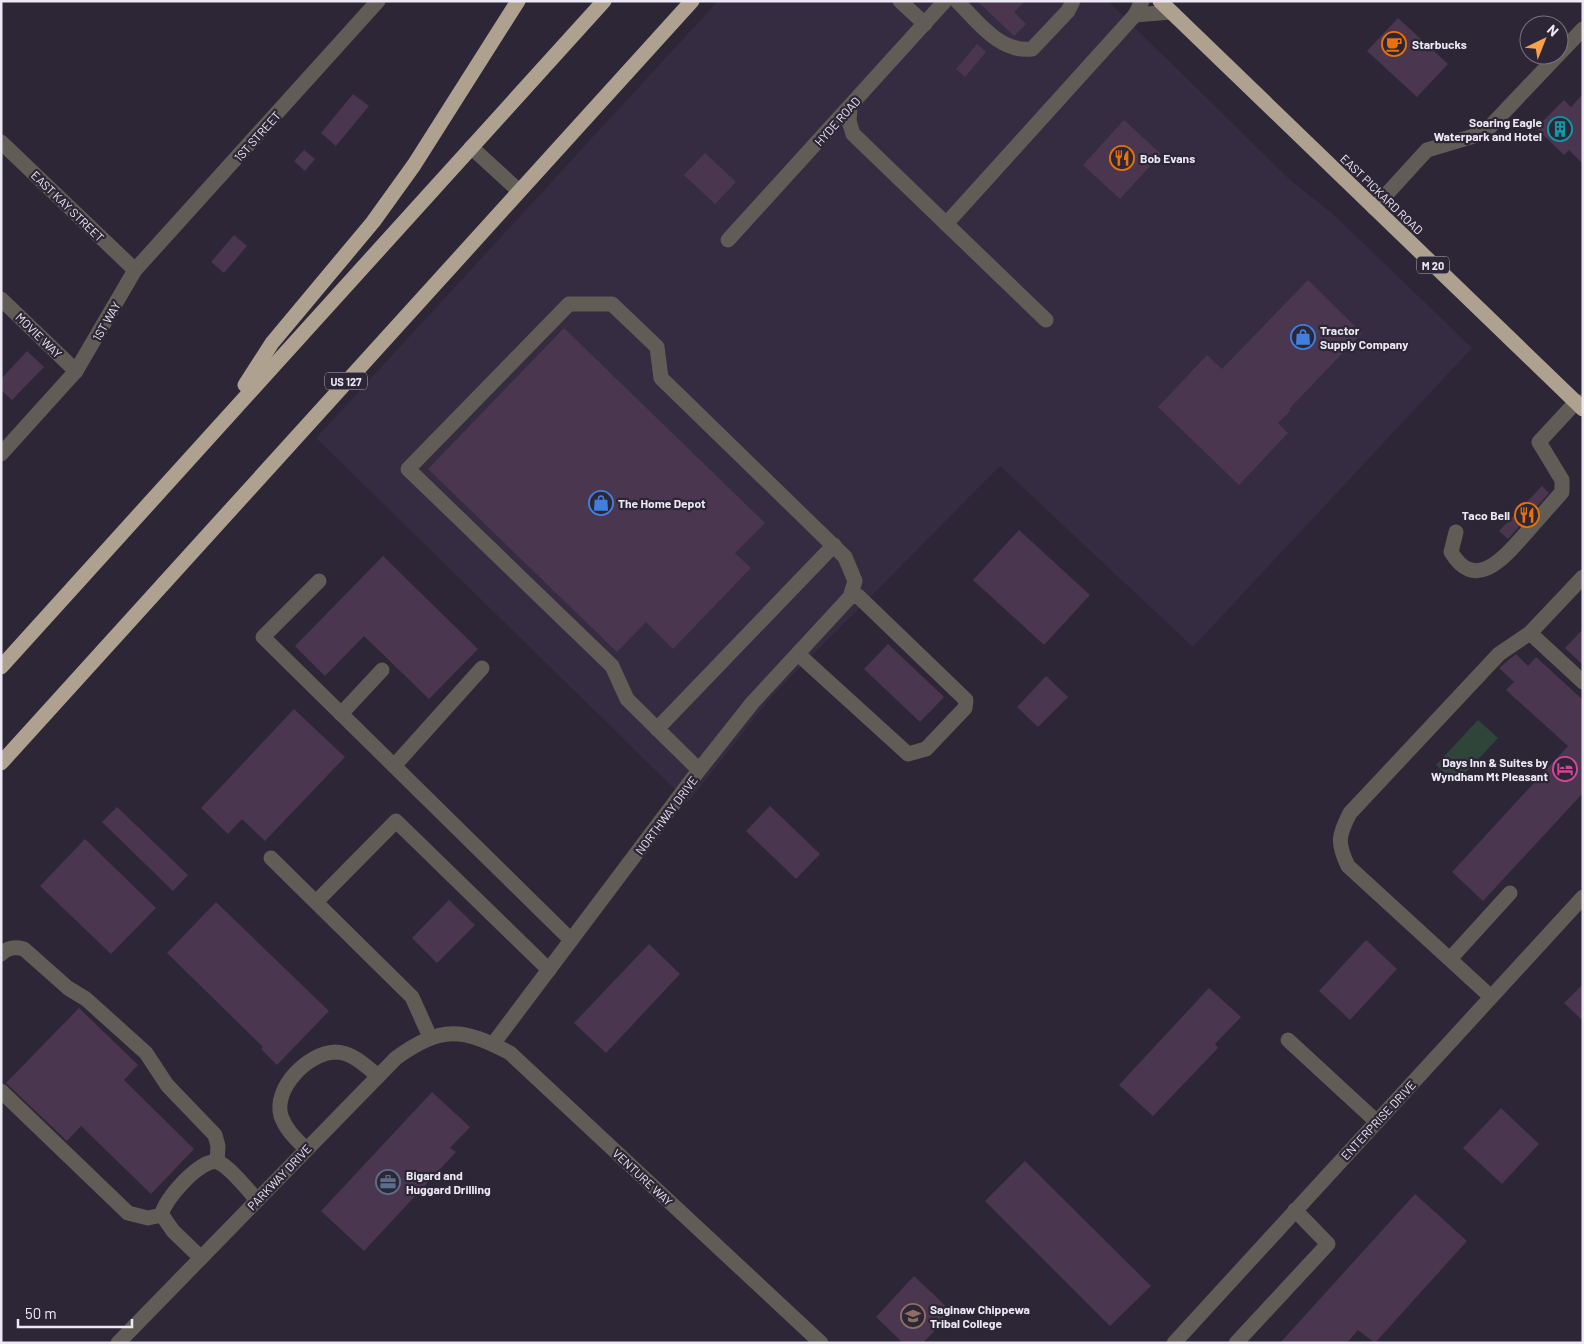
<svg xmlns="http://www.w3.org/2000/svg" width="1584" height="1344" font-family="Barlow,sans-serif">
<rect width="100%" height="100%" fill="#2c2636"/>
<polygon fill="#352c42" points="718,1 1108,1 1290,180 1333,214 1472,348 1193,647 1000,466 773,695 688,802 316,438"/>
<polygon fill="#304539" points="1478,720 1498,738 1456,783 1436,765"/>
<g fill="#4a364e">
<polygon points="977,1 1025,1 1014,12 1026,24 1014,36"/>
<polygon points="1398,18 1448,64 1417,97 1367,51"/>
<polygon points="977,44 986,52 965,77 956,69"/>
<polygon points="353,94 369,106 336,146 321,133"/>
<polygon points="1583,94 1583,164 1569,150 1564,155 1536,128 1564,100 1571,107"/>
<polygon points="1124,120 1161,154 1120,199 1083,165"/>
<polygon points="304,150 315,159 305,171 294,161"/>
<polygon points="705,153 736,182 715,204 684,175"/>
<polygon points="234,235 247,246 224,273 211,262"/>
<polygon points="1308,280 1362,333 1289,409 1291,410 1278,423 1288,433 1239,485 1158,407 1207,355 1222,369"/>
<polygon points="564,328 765,523 735,553 751,568 673,649 646,622 617,652 428,469"/>
<polygon points="27,351 44,367 12,400 1,390 1,379"/>
<polygon points="1542,486 1549,493 1508,539 1499,531"/>
<polygon points="1019,530 1090,595 1044,645 973,580"/>
<polygon points="383,556 478,649 429,699 364,636 325,676 295,646"/>
<polygon points="1583,629 1583,665 1565,648"/>
<polygon points="888,644 944,697 920,722 864,669"/>
<polygon points="1516,654 1528,666 1536,657 1583,700 1583,793 1483,901 1452,872 1568,746 1506,690 1514,682 1499,668"/>
<polygon points="1046,676 1068,697 1038,727 1017,707"/>
<polygon points="294,709 345,757 265,841 242,819 228,834 201,808"/>
<polygon points="770,806 820,854 796,879 746,831"/>
<polygon points="117,807 188,875 173,891 102,822"/>
<polygon points="85,839 156,908 111,954 40,886"/>
<polygon points="449,900 475,925 437,963 412,938"/>
<polygon points="216,902 329,1011 277,1065 261,1049 263,1047 167,953"/>
<polygon points="1366,940 1397,969 1350,1020 1319,991"/>
<polygon points="649,944 680,974 606,1053 574,1023"/>
<polygon points="1583,984 1583,1021 1564,1003"/>
<polygon points="1209,988 1241,1017 1215,1044 1218,1048 1153,1116 1119,1085"/>
<polygon points="79,1008 138,1065 124,1080 194,1149 151,1194 81,1126 67,1141 6,1083"/>
<polygon points="432,1092 470,1127 450,1148 456,1152 364,1251 321,1211"/>
<polygon points="1501,1108 1539,1144 1502,1184 1463,1148"/>
<polygon points="1025,1161 1151,1286 1110,1326 985,1201"/>
<polygon points="1415,1194 1467,1241 1375,1343 1358,1330 1347,1343 1280,1343"/>
<polygon points="914,1276 952,1312 923,1343 903,1343 876,1317"/>
</g>
<g fill="none" stroke-linecap="round" stroke-linejoin="round">
<g stroke="#615c55" stroke-width="15">
<polyline points="900,1 925,24"/>
<path d="M957 1C978 22 1000 53 1032 49L1068 11 1073 1"/>
<polyline points="1142,1 1135,15 1171,12"/>
<polyline points="1559,54 1583,29"/>
<polyline points="850,108 849,121 853,134 1046,320"/>
<polyline points="1,142 135,270"/>
<polyline points="471,147 519,191"/>
<polyline points="1374,208 1427,150 1484,133 1558,55"/>
<polyline points="946,224 1135,15"/>
<polyline points="728,240 945,1"/>
<polyline points="1,299 76,371"/>
<polyline points="1,454 76,371 135,270 378,1"/>
<path d="M1456 532 1451 552C1476 594 1506 555 1526 533 1538 519 1550 506 1562 492V480L1539 442 1576 402H1583"/>
<polyline points="319,581 263,637 571,940"/>
<polyline points="1530,633 1583,682"/>
<polyline points="798,654 908,754 926,749 965,708 966,700 858,596 850,597"/>
<polyline points="341,714 382,670"/>
<polyline points="657,729 834,545"/>
<polyline points="394,766 482,668"/>
<polyline points="271,858 412,997 430,1037"/>
<polyline points="316,902 396,821 549,970"/>
<path d="M1 954C8 947 15 947 24 949L68 988 86 999 146 1053 167 1085 215 1135 218 1146 217 1162"/>
<polyline points="1450,959 1510,893"/>
<path d="M1491 997 1348 866C1337 843 1338 836 1350 813L1499 654 1530 633 1583 577"/>
<polyline points="1288,1040 1377,1122"/>
<polyline points="493,1044 699,770 753,702 850,597 855,581 845,557 661,378 657,347 612,304 569,304 408,469 612,666 627,699 699,770"/>
<polyline points="1,1091 128,1213 148,1218 162,1215"/>
<path d="M306 1149C296 1139 286 1130 281 1116 273 1088 308 1053 335 1052 352 1052 366 1066 378 1076"/>
<path d="M201 1258 173 1231 162 1215C162 1201 202 1157 218 1162 230 1167 248 1190 257 1200"/>
<path d="M118 1343 396 1058C441 1025 463 1028 510 1053L821 1343"/>
<polyline points="1174,1343 1583,897"/>
<polyline points="1236,1343 1328,1244 1295,1210"/>
</g>
<g stroke="#aea18f" stroke-width="15">
<polyline points="1160,1 1583,409"/>
<polyline points="245,385 272,343 373,222 414,165 518,1"/>
<polyline points="1,667 604,1"/>
<polyline points="1,763 692,1"/>
</g>
</g>
<defs>
<symbol id="cafe-ring" viewBox="-11 -11 22 22"><circle r="9.5" fill="#2c2636" stroke="#e8710a" stroke-width="1.5"/><path d="M-5.5-4.5H6V0H3Q3 3.5 0 3.5H-2.5Q-5.5 3.5-5.5 0ZM3-3.2v2h1.7v-2ZM-6 4.5H4V6H-6Z" fill="#e8710a"/></symbol>
<symbol id="building-ring" viewBox="-11 -11 22 22"><circle r="9.5" fill="#2c2636" stroke="#0f9aa8" stroke-width="1.5"/><path d="M-4-6H4V6H1V3H-1V6H-4ZM-2.5-4.3h1.7v1.8h-1.7ZM.8-4.3h1.7v1.8H.8ZM-2.5-1h1.7V.8h-1.7ZM.8-1h1.7V.8H.8Z" fill="#0f9aa8"/></symbol>
<symbol id="restaurant-ring" viewBox="-11 -11 22 22"><circle r="9.5" fill="#2c2636" stroke="#e8710a" stroke-width="1.5"/><path d="M-5-6h1v4h1v-4h1v4h1v-4h1v5L-1.5 .5V6h-2V.5L-5-1ZM5-6V6H3V1.5H1.5Q1.5-4 5-6Z" fill="#e8710a"/></symbol>
<symbol id="shop-ring" viewBox="-11 -11 22 22"><circle r="9.5" fill="#2c2636" stroke="#3f7fe0" stroke-width="1.5"/><path d="M-5-2.5h2.3a2.7 3.5 0 0 1 5.4 0H5L5.5 6h-11ZM-1.5-2.5h3a1.5 2.3 0 0 0-3 0Z" fill="#3f7fe0"/></symbol>
<symbol id="hotel-ring" viewBox="-11 -11 22 22"><circle r="9.5" fill="#2c2636" stroke="#d1479c" stroke-width="1.5"/><path d="M-6-4.5h1.5V1H6V5H4.5V3h-9V5H-6ZM-4 0a1.8 1.8 0 1 1 3.6 0ZM.5 0V-2.5h3Q6-2.5 6 0Z" fill="#d1479c"/></symbol>
<symbol id="office-ring" viewBox="-11 -11 22 22"><circle r="9.5" fill="#2c2636" stroke="#5c6f8a" stroke-width="1.5"/><path d="M-6-3h4V-5.5h4V-3h4V5H-6ZM-1-4.5V-3h2v-1.5ZM-6 0V1H6V0Z" fill="#5c6f8a"/></symbol>
<symbol id="school-ring" viewBox="-11 -11 22 22"><circle r="9.5" fill="#2c2636" stroke="#8d6e63" stroke-width="1.5"/><path d="M0-5L7-2L0 1L-7-2ZM-4 1L0 2.5L4 1V4Q0 6-4 4Z" fill="#8d6e63"/></symbol>
</defs>
<g fill-rule="evenodd">
<use href="#cafe-ring" x="1380" y="30" width="28" height="28"/>
<use href="#building-ring" x="1546" y="115" width="28" height="28"/>
<use href="#restaurant-ring" x="1108" y="144" width="28" height="28"/>
<use href="#shop-ring" x="1289" y="323" width="28" height="28"/>
<use href="#shop-ring" x="587" y="489" width="28" height="28"/>
<use href="#restaurant-ring" x="1513" y="501" width="28" height="28"/>
<use href="#hotel-ring" x="1551" y="755" width="28" height="28"/>
<use href="#office-ring" x="374" y="1168" width="28" height="28"/>
<use href="#school-ring" x="899" y="1302" width="28" height="28"/>
</g>
<g text-anchor="middle" dominant-baseline="central" stroke-width="4.5" stroke-linejoin="round" paint-order="stroke">
<g fill="#2c2636" stroke="#b3aebb" stroke-width="1">
<rect x="1417" y="256.5" width="32" height="17" rx="4"/>
<rect x="325" y="372.5" width="42" height="17" rx="4"/>
</g>
<g font-size="11" font-weight="bold" fill="#ede9f4">
<text x="1433" y="265">M 20</text>
<text x="346" y="381">US 127</text>
</g>
<g font-size="12" font-weight="bold" fill="#ede9f4" stroke="#2c2636" text-anchor="start">
<text x="1412" y="44">Starbucks</text>
<text x="1542" y="122" text-anchor="end">Soaring Eagle<tspan x="1542" dy="14">Waterpark and Hotel</tspan></text>
<text x="1140" y="158">Bob Evans</text>
<text x="1320" y="330">Tractor<tspan x="1320" dy="14">Supply Company</tspan></text>
<text x="618" y="503">The Home Depot</text>
<text x="1510" y="515" text-anchor="end">Taco Bell</text>
<text x="1548" y="762" text-anchor="end">Days Inn &amp; Suites by<tspan x="1548" dy="14">Wyndham Mt Pleasant</tspan></text>
<text x="406" y="1175">Bigard and<tspan x="406" dy="14">Huggard Drilling</tspan></text>
<text x="930" y="1309">Saginaw Chippewa<tspan x="930" dy="14">Tribal College</tspan></text>
</g>
<g font-size="12" fill="#ede9f4" stroke="#2c2636">
<text transform="translate(837 121) rotate(-48)">HYDE ROAD</text>
<text transform="translate(257 136) rotate(-48)">1ST STREET</text>
<text transform="translate(1382 194) rotate(44)">EAST PICKARD ROAD</text>
<text transform="translate(68 206) rotate(44)">EAST KAY STREET</text>
<text transform="translate(106 321) rotate(-60)">1ST WAY</text>
<text transform="translate(39 335) rotate(44)">MOVIE WAY</text>
<text transform="translate(666 815) rotate(-53)">NORTHWAY DRIVE</text>
<text transform="translate(1378 1120) rotate(-47)">ENTERPRISE DRIVE</text>
<text transform="translate(279 1177) rotate(-46)">PARKWAY DRIVE</text>
<text transform="translate(643 1177) rotate(43)">VENTURE WAY</text>
</g>
</g>
<rect width="1584" height="1344" fill="none" stroke="#ede9f4" stroke-width="5"/>
<g transform="translate(1544 40) rotate(43)"><circle r="24" fill="#2c2636" stroke="#797482"/>
<path d="M0-4L9 19L0 12L-9 19Z" fill="#f8a14a"/>
<text y="-8" font-size="14" font-weight="bold" text-anchor="middle" fill="#ede9f4">N</text>
</g>
<path d="M18 1319v8h114v-8" fill="none" stroke="#ede9f4" stroke-width="2.5"/>
<text x="25" y="1319" font-size="15" fill="#ede9f4" stroke="#2c2636" stroke-width="4" paint-order="stroke">50 m</text>
</svg>
